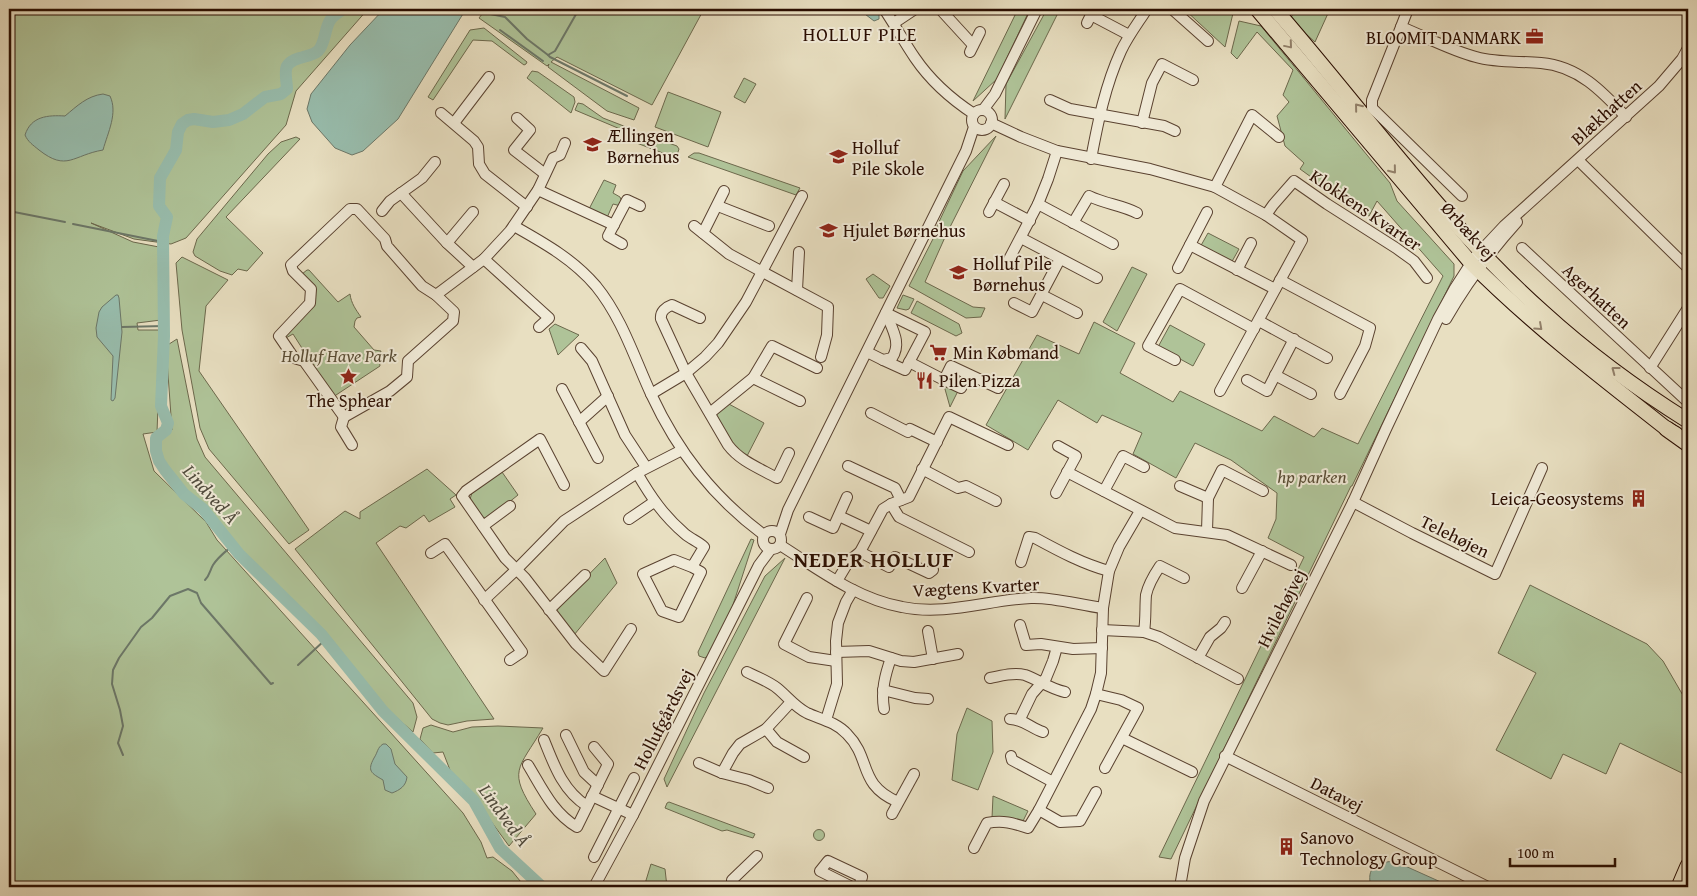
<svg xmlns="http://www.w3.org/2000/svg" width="1697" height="896" font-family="'Gentium Book Plus',serif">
<rect width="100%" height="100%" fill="#e8dfc1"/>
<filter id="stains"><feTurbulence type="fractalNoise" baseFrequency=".004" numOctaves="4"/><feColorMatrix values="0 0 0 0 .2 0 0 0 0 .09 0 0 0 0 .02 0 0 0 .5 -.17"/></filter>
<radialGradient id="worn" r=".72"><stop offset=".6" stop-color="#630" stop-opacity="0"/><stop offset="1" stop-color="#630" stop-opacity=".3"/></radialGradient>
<g fill="#afc398" stroke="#6c684c">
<polygon points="9,9 368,9 296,91 286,125 186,238 171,244 134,239 91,223 133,242 159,247 161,320 137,323 138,330 161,330 157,432 143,434 154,471 206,522 217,540 463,813 481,842 487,858 493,857 512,871 525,887 9,887"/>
<polygon points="486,9 704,9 652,105 557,57 551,62 639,108 634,120 607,111 548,67 549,64 547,66 479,18"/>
<polygon points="1018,9 1030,9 997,79 973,101"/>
<polygon points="1047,9 1060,9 1005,119 1006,84"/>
<polygon points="1184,9 1234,9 1225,47"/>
<polygon points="1295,9 1330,9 1315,42 1290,20"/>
<polygon points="1239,21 1261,26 1390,183 1397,201 1454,264 1454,276 1352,486 1351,486 1171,859 1159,857 1304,557 1268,538 1276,519 1277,493 1231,460 1195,443 1176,478 1133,454 1142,433 1102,415 1097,423 1058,400 1028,450 986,425 1037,335 1079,354 1094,322 1135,343 1120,373 1173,402 1180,391 1262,431 1274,416 1314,437 1322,428 1358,444 1443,276 1377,201 1369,216 1358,211 1300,169 1304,163 1285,146 1277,116 1289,102 1283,95 1293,70 1257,32 1237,59 1231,53"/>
<polygon points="484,28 527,62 526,64 524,65 492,41 473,40 433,100 428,97 470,30"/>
<polygon points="532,71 538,72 574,97 575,102 571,113 527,78"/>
<polygon points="744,78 756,84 745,103 734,97"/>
<polygon points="668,92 721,112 708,147 655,127"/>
<polygon points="578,103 583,104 603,118 634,130 632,134 575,110"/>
<polygon points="637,133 641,133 677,146 679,149 676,158 634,142"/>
<polygon points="996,136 947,233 938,228 937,226 963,171"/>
<polygon points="296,137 300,139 226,217 263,253 247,271 238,269 232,275 220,271 195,256 193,252 197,239 268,154 281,142"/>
<polygon points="694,153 699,153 800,188 796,195 688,157"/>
<polygon points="604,180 616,185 613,193 620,197 622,202 621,206 613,204 606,220 588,211"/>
<polygon points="937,231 946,235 925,282 973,307 985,308 981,317 966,318 909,286"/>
<polygon points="1208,233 1239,249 1230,265 1199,249"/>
<polygon points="182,257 228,280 206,306 199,371 309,530 289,544 209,449 200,428 182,330 176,263"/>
<polygon points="1132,267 1147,274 1117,331 1103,322"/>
<path d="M307 270H309L338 302 350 294C351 303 356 310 361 317L357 318 355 321 354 327 374 350 381 351 379 358 380 366 333 397 293 334 284 339V336L315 303 314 289 302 274Z"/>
<polygon points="873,274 890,286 883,298 879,298 866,279"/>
<polygon points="903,295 914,299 909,309 906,310 897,308"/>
<polygon points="917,301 959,324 962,333 956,336 911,313"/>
<polygon points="555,324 579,335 558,355 549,329"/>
<polygon points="1170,325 1205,344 1193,366 1158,347"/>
<polygon points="177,339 197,439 205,457 413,703 417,717 413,732 378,701 317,625 237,549 218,523 202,503 185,493 163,464 157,445 160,438 172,430 166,346"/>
<polygon points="943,382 958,391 950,407"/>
<path d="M727 403 764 423 746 458C733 446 718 430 715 412Z"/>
<polygon points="427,469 456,495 450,499 455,507 429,522 424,515 406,528 400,526 376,543 494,719 467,721 448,725 440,723 432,719 295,549 345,511 360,519 360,512"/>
<polygon points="502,472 518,495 488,519 482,517 470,499 472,493"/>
<polygon points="751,539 754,540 731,611 709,654 705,658 699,656 698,652"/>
<polygon points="605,558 617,583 574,635 555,614 556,608"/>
<polygon points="785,558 667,787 664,779 704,693 765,576"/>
<polygon points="1530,585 1647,644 1663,661 1688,704 1688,776 1620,743 1606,774 1563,754 1551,779 1496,750 1536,673 1498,653"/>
<polygon points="967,708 992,721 993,752 978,790 952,780 957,734"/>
<path d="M431 725 453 732 472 727 498 726 543 728C518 770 507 770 536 814L509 846 469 791 450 770 443 752 433 753 420 739 423 728Z"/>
<polygon points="993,796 1028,811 1022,823 992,818"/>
<polygon points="669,802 755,834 753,838 727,830 722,831 665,808 667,803"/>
<circle cx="819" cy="835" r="5.5"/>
<polygon points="651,864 665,869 667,887 644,887"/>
</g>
<g fill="#98bdad" stroke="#6c7768">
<polygon points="384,9 466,9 398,119 363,151 352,155 335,148 312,122 307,109 311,94 350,45"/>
<polygon points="861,9 873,9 879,15 879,19 874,21 861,11"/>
<path d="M103 94 110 96C118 113 108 132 103 150 73 155 67 172 39 150 33 145 28 142 25 135 31 116 48 115 65 116 77 106 87 96 103 94Z"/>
<polygon points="116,295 118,295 119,298 122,332 115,398 113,401 111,400 113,356 97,337 96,328 99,312 102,307"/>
<path d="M383 744H386L391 749 395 764 407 777C406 786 400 790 392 793L385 790 383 780C371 773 367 771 374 758 378 752 377 748 383 744Z"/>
<path d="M1394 861 1443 883 1446 887H1371C1366 867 1376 863 1394 861Z"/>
</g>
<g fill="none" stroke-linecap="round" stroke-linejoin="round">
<g stroke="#6c7768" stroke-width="2">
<polyline points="466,9 505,17 527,39 548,55 555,51 579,9"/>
<polyline points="500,30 543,61"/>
<polyline points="548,55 550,57 627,96"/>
<polyline points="9,211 65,222"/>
<polyline points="73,224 163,242"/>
<polyline points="122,327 164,326"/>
<path d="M205 580C210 575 210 570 213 565 218 557 225 552 232 546"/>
<polyline points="298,665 326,639"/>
<polyline points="123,755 118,743 123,726 120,710 112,684 113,670 119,658 141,627 152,618 170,596 188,589 197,593 201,603 271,684 273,683"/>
</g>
<path stroke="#98bdad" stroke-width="12" d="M343 9C339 12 334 15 331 19 324 28 326 43 318 51 310 58 293 56 287 66 284 72 287 82 287 89L281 94 265 97 243 114 229 120 213 122 194 119 188 120 182 124 178 132 176 150 160 178 159 206 167 217 163 236 164 336 161 406 168 423 166 430 156 438V451L159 461 165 470 184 494 203 509 239 554 321 634 383 711 474 801 500 848 542 887"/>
<defs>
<g id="minor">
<path d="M884 9C895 25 904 42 915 58 930 80 951 99 974 114"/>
<polyline points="940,9 973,45"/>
<polyline points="1172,9 1208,41"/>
<path d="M1408 9 1401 27C1424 36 1452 51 1476 57 1497 63 1519 61 1541 63 1578 66 1602 91 1626 117"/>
<polyline points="1091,15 1129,35"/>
<polyline points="894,23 915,9"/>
<polyline points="1087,23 1094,9"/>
<polyline points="1401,27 1372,100 1372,108 1462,196"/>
<polyline points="970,52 980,32"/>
<polyline points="1050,100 1070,109 1164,126 1175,131"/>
<circle cx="982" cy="120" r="10"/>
<polyline points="983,110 995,94 1037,9"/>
<polyline points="441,113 474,141 478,147 479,164 485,174 527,207"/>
<polyline points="517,118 530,130 514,150 545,174"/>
<polyline points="454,123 489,77"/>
<polyline points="991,123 1021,137 1057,151 1150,169 1215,187 1266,215 1302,240 1220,391"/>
<polyline points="1142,123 1152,83 1162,64 1193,80"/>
<path d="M1091 159C1098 122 1105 86 1121 51 1128 36 1138 23 1147 9"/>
<polyline points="1578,160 1688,268"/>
<polyline points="1215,187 1252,115 1279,137"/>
<polyline points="538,190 614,225"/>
<polyline points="401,193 447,243 473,267"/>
<polyline points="994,202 1030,221"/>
<polyline points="1038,204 1113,244"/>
<polyline points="718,206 769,226"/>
<polygon points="350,209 357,209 385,239 387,246 422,286 436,295 454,312 453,321 408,361 407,377 390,391 344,417 304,361 294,358 279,336 310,303 311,289 293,271 291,265"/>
<polyline points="382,211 390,201 422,178 435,162"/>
<polyline points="989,212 1004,184"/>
<polyline points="1266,215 1273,205 1294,181 1327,204 1396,248 1414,261 1427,278"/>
<path d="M1073 223 1089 196C1105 204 1122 205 1137 213"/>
<path d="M514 226C544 243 573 259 596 286 622 318 634 357 651 394 678 452 713 497 764 535"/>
<polyline points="694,226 729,254 828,307 827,335 821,357"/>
<polyline points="703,233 724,191"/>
<polyline points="1021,238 1097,278"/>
<polyline points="447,243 473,212"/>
<polyline points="622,244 608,236 627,200 640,206"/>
<polyline points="1190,245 1275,289"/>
<polyline points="1522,248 1688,402"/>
<polyline points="484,259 549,318 539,327"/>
<polyline points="1006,265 1038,204 1048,179 1057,151"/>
<polyline points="1178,268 1207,212"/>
<polyline points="1237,270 1251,243"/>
<polyline points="1280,280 1370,328 1365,346 1340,394"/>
<polyline points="797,290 799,252"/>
<polyline points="436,295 484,259 510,231 538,190 553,158 560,155 565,143"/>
<polyline points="1042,295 1077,313"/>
<polyline points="1014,303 1032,312 1060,259"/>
<path d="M700 318 672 305C666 307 660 312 661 319L686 373 728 445C740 461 759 468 777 478L789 453"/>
<path d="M1446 319C1466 284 1490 252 1517 222"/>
<polyline points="1259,321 1327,358"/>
<polyline points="581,348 592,361 625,435 646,467"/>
<path d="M867 352 883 360 892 358C902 343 892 329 886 313"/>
<polyline points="883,360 905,370 925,332 886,313"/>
<polyline points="1175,360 1148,346 1180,289 1254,329"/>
<polyline points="909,362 944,380"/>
<polyline points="1650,368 1688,308"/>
<polyline points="968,374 951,366 944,380 961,388 968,374 998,388"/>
<polyline points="1275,375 1311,394"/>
<polyline points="753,378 800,401"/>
<polyline points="1247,380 1267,391 1294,339"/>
<polyline points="562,389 598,458"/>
<polyline points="651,394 686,373 705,357 718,343 746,302 802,196"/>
<polyline points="710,413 753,378 772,346 817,368"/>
<polyline points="871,413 908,432 910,429 937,442"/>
<polyline points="344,417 341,427 352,445"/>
<polyline points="579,422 608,396"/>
<polyline points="848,466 895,488 901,500"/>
<polyline points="922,469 958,488 966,486 996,501"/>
<polyline points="1067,472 1175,528 1227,535 1291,565"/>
<path d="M637 473C651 497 663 515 685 534 691 539 699 542 704 547L692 567 701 572 679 617 662 611 643 574 674 560 692 567"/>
<polyline points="564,485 540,439 466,491 462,496 505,558 525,578 576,644 604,671 631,629"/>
<polyline points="1180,486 1208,498"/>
<polyline points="1104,491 1123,456 1144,467"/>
<polyline points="1056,493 1076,456 1058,446"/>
<polyline points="1353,502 1412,533 1495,574 1542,468"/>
<polyline points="891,504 899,517 969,552"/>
<polyline points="839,516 871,531"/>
<polyline points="809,517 833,528 847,497"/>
<polyline points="629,519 654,502"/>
<polyline points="483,526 510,506"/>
<circle cx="772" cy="540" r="9"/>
<polyline points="1207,531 1208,498 1222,470 1263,491"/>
<polyline points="780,534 788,510 966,151 974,127"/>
<path d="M780 545C818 569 857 599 902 607 945 616 988 600 1031 598 1054 597 1079 605 1103 608"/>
<polyline points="860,552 889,567 895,557 929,573 933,570"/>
<polyline points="431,553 445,544 522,652 510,660"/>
<path d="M1021 562 1029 537 1035 538C1059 551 1083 564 1109 571"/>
<polyline points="837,581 849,561 860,552 883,509 891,504 909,497 949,417 1008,445"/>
<polyline points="1242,588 1262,551"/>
<polyline points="807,598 784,644 809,657 836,661"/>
<polyline points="484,600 517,569 564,521 637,473 682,450"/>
<polyline points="549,610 585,575"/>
<polyline points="1020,625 1026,645 1041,644 1073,649 1102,648"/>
<polyline points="1102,630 1144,632 1159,637 1238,679"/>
<polyline points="928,631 933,659"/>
<path d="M1144 632C1146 619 1145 607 1146 595 1148 585 1154 575 1160 566L1184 578"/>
<polyline points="836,652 869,651 901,661 914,662 958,654"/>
<polyline points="1198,658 1210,637 1221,628 1225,622"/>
<path d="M747 672C757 677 768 681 777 688 787 696 795 707 807 713 820 719 836 722 847 734 872 759 857 784 898 802"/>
<path d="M990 678C1001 676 1013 672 1025 675 1039 680 1050 689 1065 692"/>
<polyline points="883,690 915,698 928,699"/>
<polyline points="1096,694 1121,700 1138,708 1105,768"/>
<path d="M884 709C881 691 885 675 891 658"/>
<path d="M1010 719C1023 719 1031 728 1043 732"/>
<polyline points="1020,719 1032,694 1046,678 1053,661 1057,647"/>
<polyline points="826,720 837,684 836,641 838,623 846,602 853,590"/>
<polyline points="766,729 777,742 804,757"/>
<polyline points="566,735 584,772 598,785"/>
<polyline points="1122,738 1192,772"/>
<path d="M544 740C554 765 563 791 587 806"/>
<polyline points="1011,756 1012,760 1053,782"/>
<polyline points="1225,756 1488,887"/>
<polyline points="699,763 722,773 749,780 768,788"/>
<path d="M528 765C542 788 553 813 577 827L608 764 594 747"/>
<polyline points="722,773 733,753 740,744 766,729 791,702"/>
<polyline points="592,796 633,815"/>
<polyline points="1039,810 1060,822 1080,821 1096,792"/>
<polyline points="892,814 914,774"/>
<path d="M974 848 987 823C1003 820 1013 823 1028 828L1039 810 1091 709 1096 694 1101 673 1103 608 1109 571 1119 547 1140 511"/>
<polyline points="594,857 634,778"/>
<polyline points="594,887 633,815 759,565 771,549"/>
<polyline points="732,887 732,880 757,856"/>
<polyline points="852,887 820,871 828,861 862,877 859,887"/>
<polyline points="1180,887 1185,858 1204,801 1353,502 1386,429 1438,319 1455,288 1475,257 1504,226 1659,86 1682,59 1688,48"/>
</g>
<g id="major">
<path d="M1257 9 1471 263C1532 324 1599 376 1667 429L1676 434"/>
<path d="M1275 9C1363 110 1443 223 1543 312 1588 353 1637 389 1688 421"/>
</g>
<g id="highway">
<polyline points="1667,429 1688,444"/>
<polyline points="1679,887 1688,866"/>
</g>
</defs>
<use href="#minor" stroke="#5a4230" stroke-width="12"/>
<use href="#major" stroke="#2a0d00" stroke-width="16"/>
<use href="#highway" stroke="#2a0d00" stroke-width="17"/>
<use href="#minor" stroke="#f0ead7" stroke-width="10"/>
<use href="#major" stroke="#e8dfc1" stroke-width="14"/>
<use href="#highway" stroke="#e8dfc1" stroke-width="15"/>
</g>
<defs><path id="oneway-chevron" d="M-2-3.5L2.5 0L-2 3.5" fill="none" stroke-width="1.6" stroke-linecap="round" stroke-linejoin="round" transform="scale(1.25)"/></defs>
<g stroke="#92806a">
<use href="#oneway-chevron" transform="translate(1289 45) rotate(50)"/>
<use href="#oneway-chevron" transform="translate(1358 107) rotate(-129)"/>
<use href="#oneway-chevron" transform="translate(1393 170) rotate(51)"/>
<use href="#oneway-chevron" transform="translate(1539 327) rotate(42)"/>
<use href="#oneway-chevron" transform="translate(1615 370) rotate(-143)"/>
</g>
<defs>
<symbol id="office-bare" viewBox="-9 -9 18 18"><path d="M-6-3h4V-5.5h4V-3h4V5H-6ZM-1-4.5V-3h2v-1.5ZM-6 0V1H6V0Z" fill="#8f2418" stroke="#f0ead7" stroke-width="2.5" paint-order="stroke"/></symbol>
<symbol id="school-bare" viewBox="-9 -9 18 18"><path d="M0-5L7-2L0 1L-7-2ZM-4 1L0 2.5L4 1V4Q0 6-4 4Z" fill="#8f2418" stroke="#f0ead7" stroke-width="2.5" paint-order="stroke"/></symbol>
<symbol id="supermarket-bare" viewBox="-9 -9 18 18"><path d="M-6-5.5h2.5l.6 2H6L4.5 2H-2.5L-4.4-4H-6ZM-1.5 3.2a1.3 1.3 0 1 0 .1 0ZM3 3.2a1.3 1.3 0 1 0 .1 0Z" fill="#8f2418" stroke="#f0ead7" stroke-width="2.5" paint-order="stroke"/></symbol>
<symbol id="sight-bare" viewBox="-9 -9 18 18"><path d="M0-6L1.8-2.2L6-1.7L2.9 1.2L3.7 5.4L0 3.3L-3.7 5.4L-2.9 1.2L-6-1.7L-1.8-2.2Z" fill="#8f2418" stroke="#f0ead7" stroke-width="2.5" paint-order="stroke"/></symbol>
<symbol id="restaurant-bare" viewBox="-9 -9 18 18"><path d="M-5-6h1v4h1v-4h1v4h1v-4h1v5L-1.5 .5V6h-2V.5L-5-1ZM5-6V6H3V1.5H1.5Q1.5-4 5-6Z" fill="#8f2418" stroke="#f0ead7" stroke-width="2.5" paint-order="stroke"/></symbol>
<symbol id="building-bare" viewBox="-9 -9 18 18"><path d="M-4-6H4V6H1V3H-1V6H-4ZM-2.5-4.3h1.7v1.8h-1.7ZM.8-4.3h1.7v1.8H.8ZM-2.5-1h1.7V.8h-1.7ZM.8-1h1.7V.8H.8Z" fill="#8f2418" stroke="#f0ead7" stroke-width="2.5" paint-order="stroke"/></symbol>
</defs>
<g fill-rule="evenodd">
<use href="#office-bare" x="1522" y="24" width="25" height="25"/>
<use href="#school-bare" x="580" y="132" width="25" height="25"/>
<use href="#school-bare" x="826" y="144" width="25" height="25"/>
<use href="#school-bare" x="816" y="218" width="25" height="25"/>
<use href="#school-bare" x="946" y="260" width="25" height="25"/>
<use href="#supermarket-bare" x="926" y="340" width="25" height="25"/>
<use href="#sight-bare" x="336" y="364" width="25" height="25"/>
<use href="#restaurant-bare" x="912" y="368" width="25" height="25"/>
<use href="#building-bare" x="1626" y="486" width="25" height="25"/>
<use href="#building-bare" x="1274" y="834" width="25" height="25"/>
</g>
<g text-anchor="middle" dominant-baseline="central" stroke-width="4" stroke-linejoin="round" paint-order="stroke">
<g font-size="18" fill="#2a0d00" stroke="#f0ead7" text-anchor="start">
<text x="1521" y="37" text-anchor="end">BLOOMIT DANMARK</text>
<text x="607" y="135">Ællingen<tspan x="607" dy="21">Børnehus</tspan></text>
<text x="852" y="147">Holluf<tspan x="852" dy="21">Pile Skole</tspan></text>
<text x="843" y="230">Hjulet Børnehus</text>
<text x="973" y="263">Holluf Pile<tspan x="973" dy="21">Børnehus</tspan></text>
<text x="953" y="352">Min Købmand</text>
<text x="939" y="380">Pilen Pizza</text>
<text x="349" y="400" text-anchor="middle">The Sphear</text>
<text x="1624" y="498" text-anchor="end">Leica-Geosystems</text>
<text x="1300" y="837">Sanovo<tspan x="1300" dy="21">Technology Group</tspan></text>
</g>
<g font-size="18" fill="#2a0d00" stroke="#f0ead7">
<text transform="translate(1606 112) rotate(-42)">Blækhatten</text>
<text transform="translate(1366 210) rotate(34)">Klokkens Kvarter</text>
<text transform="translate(1469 231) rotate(48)">Ørbækvej</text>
<text transform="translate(1597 296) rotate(43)">Agerhatten</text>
<text transform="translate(1455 536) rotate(26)">Telehøjen</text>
<text transform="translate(976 587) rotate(-3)">Vægtens Kvarter</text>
<text transform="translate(1281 608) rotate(-63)">Hvilehøjvej</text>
<text transform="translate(663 719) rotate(-63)">Hollufgårdsvej</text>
<text transform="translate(1337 794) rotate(27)">Datavej</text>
</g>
<g font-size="18" font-style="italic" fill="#594d35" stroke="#f0ead7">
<text x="339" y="355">Holluf Have Park</text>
<text x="1312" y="476">hp parken</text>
</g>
<g font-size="19" letter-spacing="1" fill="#2a0d00" stroke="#f0ead7">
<text x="860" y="34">HOLLUF PILE</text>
</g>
<g font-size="19" font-style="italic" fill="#504b3d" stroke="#f0ead7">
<text transform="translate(211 494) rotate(48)">Lindved Å</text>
<text transform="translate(505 815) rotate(54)">Lindved Å</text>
</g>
<g font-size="22" font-weight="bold" letter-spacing="1" fill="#2a0d00" stroke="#f0ead7">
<text x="874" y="559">NEDER HOLLUF</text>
</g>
</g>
<rect width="1697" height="896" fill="none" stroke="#e8dfc1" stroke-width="30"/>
<rect x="10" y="10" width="1677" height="876" fill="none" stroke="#2a0d00" stroke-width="2.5"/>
<rect x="15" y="15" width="1667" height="866" fill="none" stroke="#2a0d00"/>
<path d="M1510 858v8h105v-8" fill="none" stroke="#2a0d00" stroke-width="2.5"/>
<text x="1517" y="858" font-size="15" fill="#2a0d00" stroke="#f0ead7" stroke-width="4" paint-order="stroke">100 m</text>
<rect width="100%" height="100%" filter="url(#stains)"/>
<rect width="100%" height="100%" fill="url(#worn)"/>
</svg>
